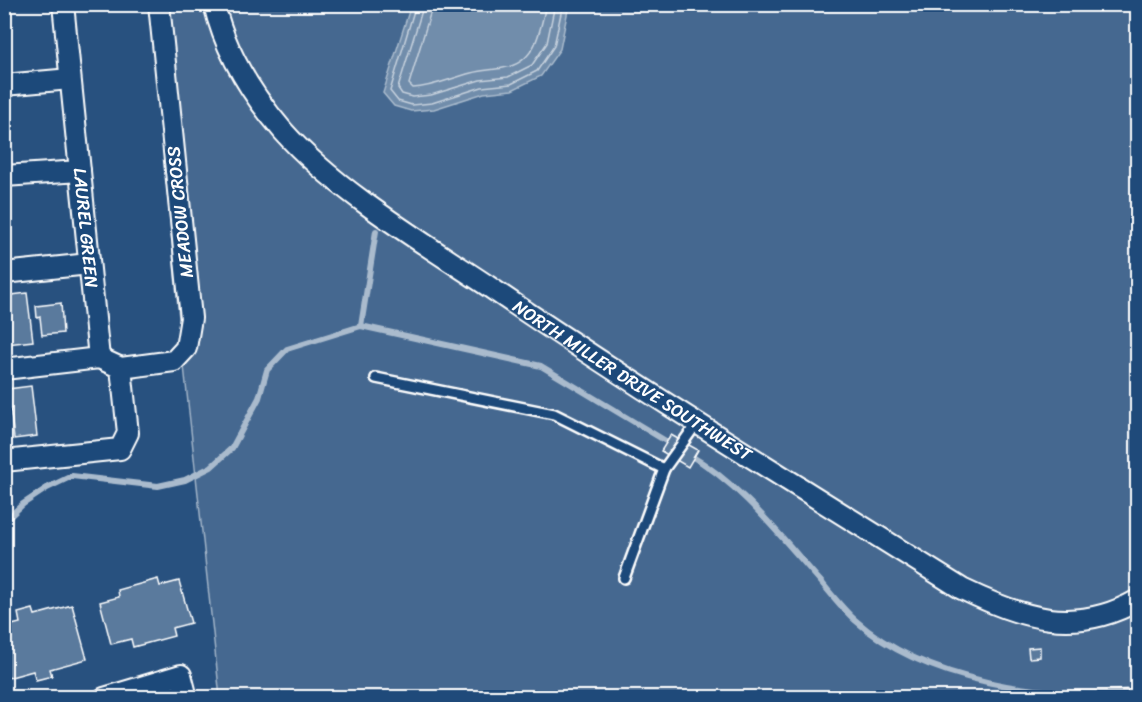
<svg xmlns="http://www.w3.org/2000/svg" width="1142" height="702" font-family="Sriracha,sans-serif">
<rect width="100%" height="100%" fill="#28517f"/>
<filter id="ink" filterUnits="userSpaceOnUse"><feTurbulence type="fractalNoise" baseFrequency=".0167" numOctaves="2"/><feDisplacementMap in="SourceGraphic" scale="12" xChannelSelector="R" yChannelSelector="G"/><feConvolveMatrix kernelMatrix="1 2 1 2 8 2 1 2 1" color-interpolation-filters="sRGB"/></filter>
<g filter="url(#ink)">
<polygon fill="#446890" stroke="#a2b4c8" stroke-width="1.5" points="150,5 1137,5 1137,697 220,697 180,329"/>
<polygon fill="#718dab" stroke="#aabbcd" stroke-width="1.5" points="411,5 411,4 569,5 560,49 541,76 512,90 484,93 434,109 411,111 394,106 383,93"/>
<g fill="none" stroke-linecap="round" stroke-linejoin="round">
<g stroke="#c6d1dd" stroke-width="1.5">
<polyline points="416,4 390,91 398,101 412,105 432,103 482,87 511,84 537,71 554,46 563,4"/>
<polyline points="424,4 398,88 402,94 413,97 431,95 480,80 508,77 532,65 547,43 555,4"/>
<path d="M433 4 409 84 413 88C433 87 451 78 471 73 482 70 492 70 503 68 536 63 540 32 546 4"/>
</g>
<g stroke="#aabbcd" stroke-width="6">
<polyline points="361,326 376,231"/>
<path d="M688 454C741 484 781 537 822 583 832 595 843 609 855 620 923 681 1049 702 1138 690"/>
<polyline points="4,522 23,504 47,488 72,476 158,486 185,480 211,467 232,448 259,398 267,370 287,349 361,326 541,366 674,446"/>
</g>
</g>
<g fill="#5a7a9d" stroke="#fff" stroke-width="1.5">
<polygon points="27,293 33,341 7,344 4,296"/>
<polygon points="61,303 63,333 42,335 40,317 37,318 36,306"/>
<polygon points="31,386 37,436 14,439 8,389"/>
<polygon points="671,435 698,450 688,467 661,451"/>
<polygon points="158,579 160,586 179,581 191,623 172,628 174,636 133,647 131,639 111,644 100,602 119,597 118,590"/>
<polygon points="72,605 87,659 50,669 52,676 36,680 33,671 4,679 4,627 20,623 18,613 33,609 35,615"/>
<polygon points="1040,647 1040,657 1029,658 1028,648"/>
</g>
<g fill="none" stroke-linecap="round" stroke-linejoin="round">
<defs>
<g id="lane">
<polyline points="376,378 554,414 664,469"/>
<polyline points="624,578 664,469 697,423"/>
</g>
<g id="street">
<path id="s1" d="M63 4 99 358"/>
<path id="s2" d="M214 4C225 51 252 95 283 131 335 190 422 242 488 286 643 392 803 489 962 589 1022 618 1075 636 1138 600"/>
<polyline points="4,85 70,79"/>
<polyline points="4,176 80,171"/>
<polyline points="4,273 89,264"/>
<polyline points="4,369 99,358 121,368 174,361 186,348 191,318 159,4"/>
<polyline points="4,461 120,449 128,433 121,368"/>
<polyline points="104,698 181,675 187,698"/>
</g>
</defs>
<use href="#lane" stroke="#fff" stroke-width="14"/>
<use href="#street" stroke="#fff" stroke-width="24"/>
<use href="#lane" stroke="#1f4a7a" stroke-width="9"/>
<use href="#street" stroke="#1f4a7a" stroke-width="20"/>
</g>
</g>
<g text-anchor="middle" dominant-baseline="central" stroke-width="4.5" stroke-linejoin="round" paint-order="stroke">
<g font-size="18" fill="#fff" stroke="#1f4a7a">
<text transform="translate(180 212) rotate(-96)">MEADOW CROSS</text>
<text stroke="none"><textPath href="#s1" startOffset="225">LAUREL GREEN</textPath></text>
<text stroke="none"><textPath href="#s2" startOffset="576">NORTH MILLER DRIVE SOUTHWEST</textPath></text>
</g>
</g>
<rect width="1142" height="702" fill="none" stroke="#1f4a7a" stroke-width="24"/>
<rect x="12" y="12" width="1118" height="678" fill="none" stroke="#fff" stroke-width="2" filter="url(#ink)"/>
</svg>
